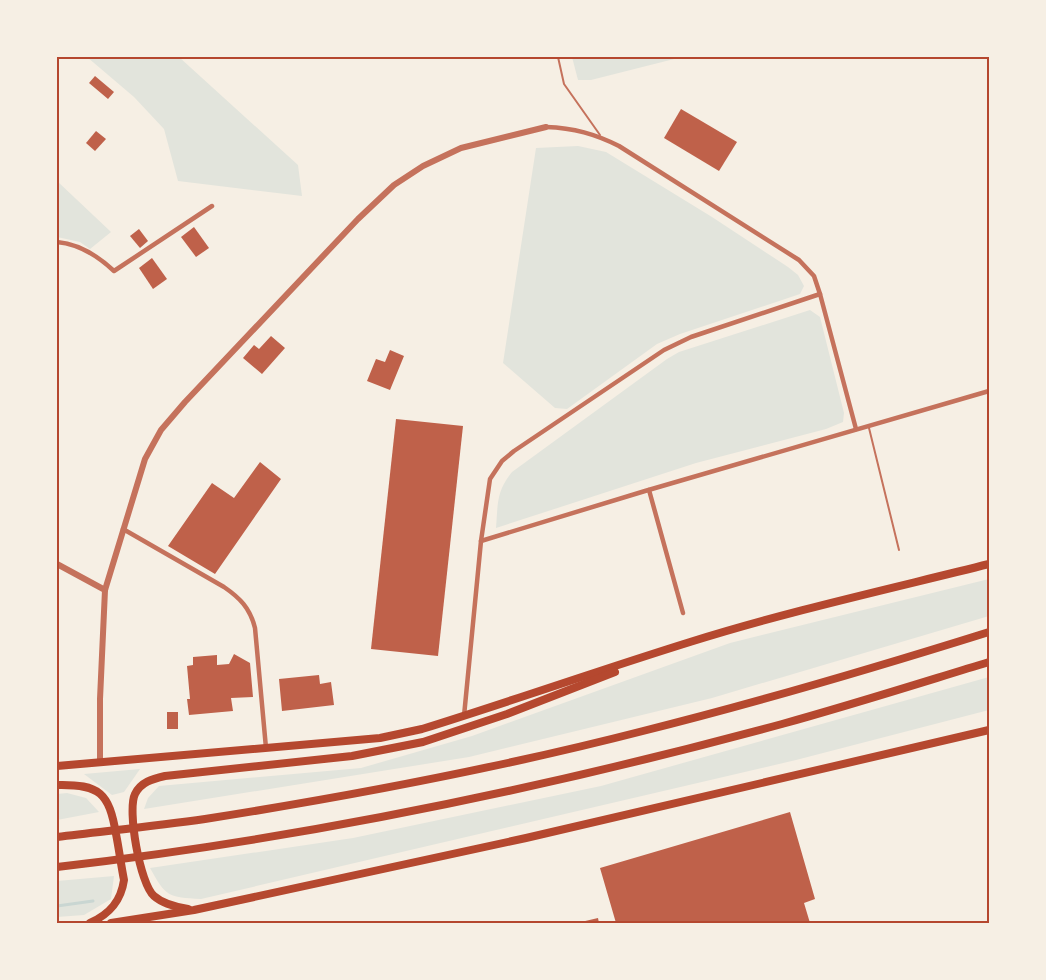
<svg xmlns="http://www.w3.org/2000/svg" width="1046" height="980" font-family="Figtree,sans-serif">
<rect width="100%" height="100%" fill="#f6efe4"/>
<g fill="#e2e4dc">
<polygon points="87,57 179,57 298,165 302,196 178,181 164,129 134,97"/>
<polygon points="572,57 682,57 591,80 578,80"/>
<polygon points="578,146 606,152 712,217 788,267 798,275 804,286 800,294 680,334 657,344 567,409 555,408 503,363 536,148"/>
<polygon points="57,181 111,232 90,249 80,242 57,237"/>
<path d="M810 310 820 317 844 413 843 422 826 429 696 463 496 528C498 504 496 492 512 472L667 359 679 352Z"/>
<polygon points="989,579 989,616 712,698 469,757 144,809 148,798 159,786 361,768 472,736 730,643"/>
<path d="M989 677V710L796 760 201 899C168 897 166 897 150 868L353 838 601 786Z"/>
<polygon points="140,769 124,792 112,795 84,774"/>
<polygon points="67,793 86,798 99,812 57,820 57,794"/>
<polygon points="114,876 111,899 84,915 57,917 57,881"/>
</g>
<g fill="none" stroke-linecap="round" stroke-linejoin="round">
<polyline stroke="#c9d6d2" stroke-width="3" points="57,906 93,901"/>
</g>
<g fill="#bf614a">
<polygon points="95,76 114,92 108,99 89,83"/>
<polygon points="681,109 737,142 719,171 664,138"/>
<polygon points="96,131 106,139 95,151 86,143"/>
<polygon points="194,227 209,248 196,257 181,237"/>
<polygon points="139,229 148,241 140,248 130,236"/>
<polygon points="152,258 167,279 153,289 139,268"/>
<polygon points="271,336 285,348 262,374 243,358 254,345 259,349"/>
<polygon points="390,350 404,356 390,390 367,381 376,359 385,362"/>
<polygon points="396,419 463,426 438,656 371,649"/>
<polygon points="260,462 281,479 215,574 168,546 212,483 234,498"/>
<polygon points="234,654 250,663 253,697 231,698 233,711 189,715 187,699 190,699 187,666 193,665 193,657 217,655 217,665 229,664"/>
<polygon points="319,675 320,684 331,682 334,705 282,711 279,679"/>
<rect x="167" y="712" width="11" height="17"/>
<polygon points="790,812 815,899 804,903 810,923 616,923 600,868"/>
<polygon points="598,918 599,923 581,923 581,922"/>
</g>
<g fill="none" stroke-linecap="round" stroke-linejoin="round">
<g stroke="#c5725c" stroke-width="2">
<polyline points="558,57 564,84 600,135"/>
<polyline points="869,428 899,550"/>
</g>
<g stroke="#c5725c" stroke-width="4.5">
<path d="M546 127C574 128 595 134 619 146L799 260 814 276 820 294 856 429"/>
<path d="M57 242C80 244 98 256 114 271L212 206"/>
<polyline points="649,490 683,613"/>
<path d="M123 529 224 587C240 598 250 608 255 628L266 748"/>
<polyline points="481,541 645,491 989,391"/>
<polyline points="464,716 481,541 490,479 502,461 514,451 664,350 691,337 820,294"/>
</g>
<g stroke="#c5725c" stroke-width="6">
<polyline points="57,564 105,590"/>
<polyline points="100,762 100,699 105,590 145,459 161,430 185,402 358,219 394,185 423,166 461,148 546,127"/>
</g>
<g stroke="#b5482f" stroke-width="8">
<path d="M57 766 380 738 422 729C512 701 600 670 690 642 789 611 889 589 989 564"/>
<path d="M57 785C100 784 109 793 116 834 119 849 121 865 124 880 121 901 110 914 90 923"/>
<path d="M188 909C176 907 163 904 154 896 140 884 127 810 135 794 141 782 152 779 165 776L352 756 423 742 507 714 615 672"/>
<polyline points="111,923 194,910 526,838 989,730"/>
</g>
<g stroke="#b5482f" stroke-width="8">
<path d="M57 837C106 831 156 826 205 819 351 796 499 768 643 731 759 702 874 668 989 632"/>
<path d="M57 867C300 839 546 788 782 724 851 705 920 683 989 662"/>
</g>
</g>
<rect width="1046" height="980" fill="none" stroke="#f6efe4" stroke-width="117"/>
<rect x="58" y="58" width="930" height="864" fill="none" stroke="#b5482f" stroke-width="2"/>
</svg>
